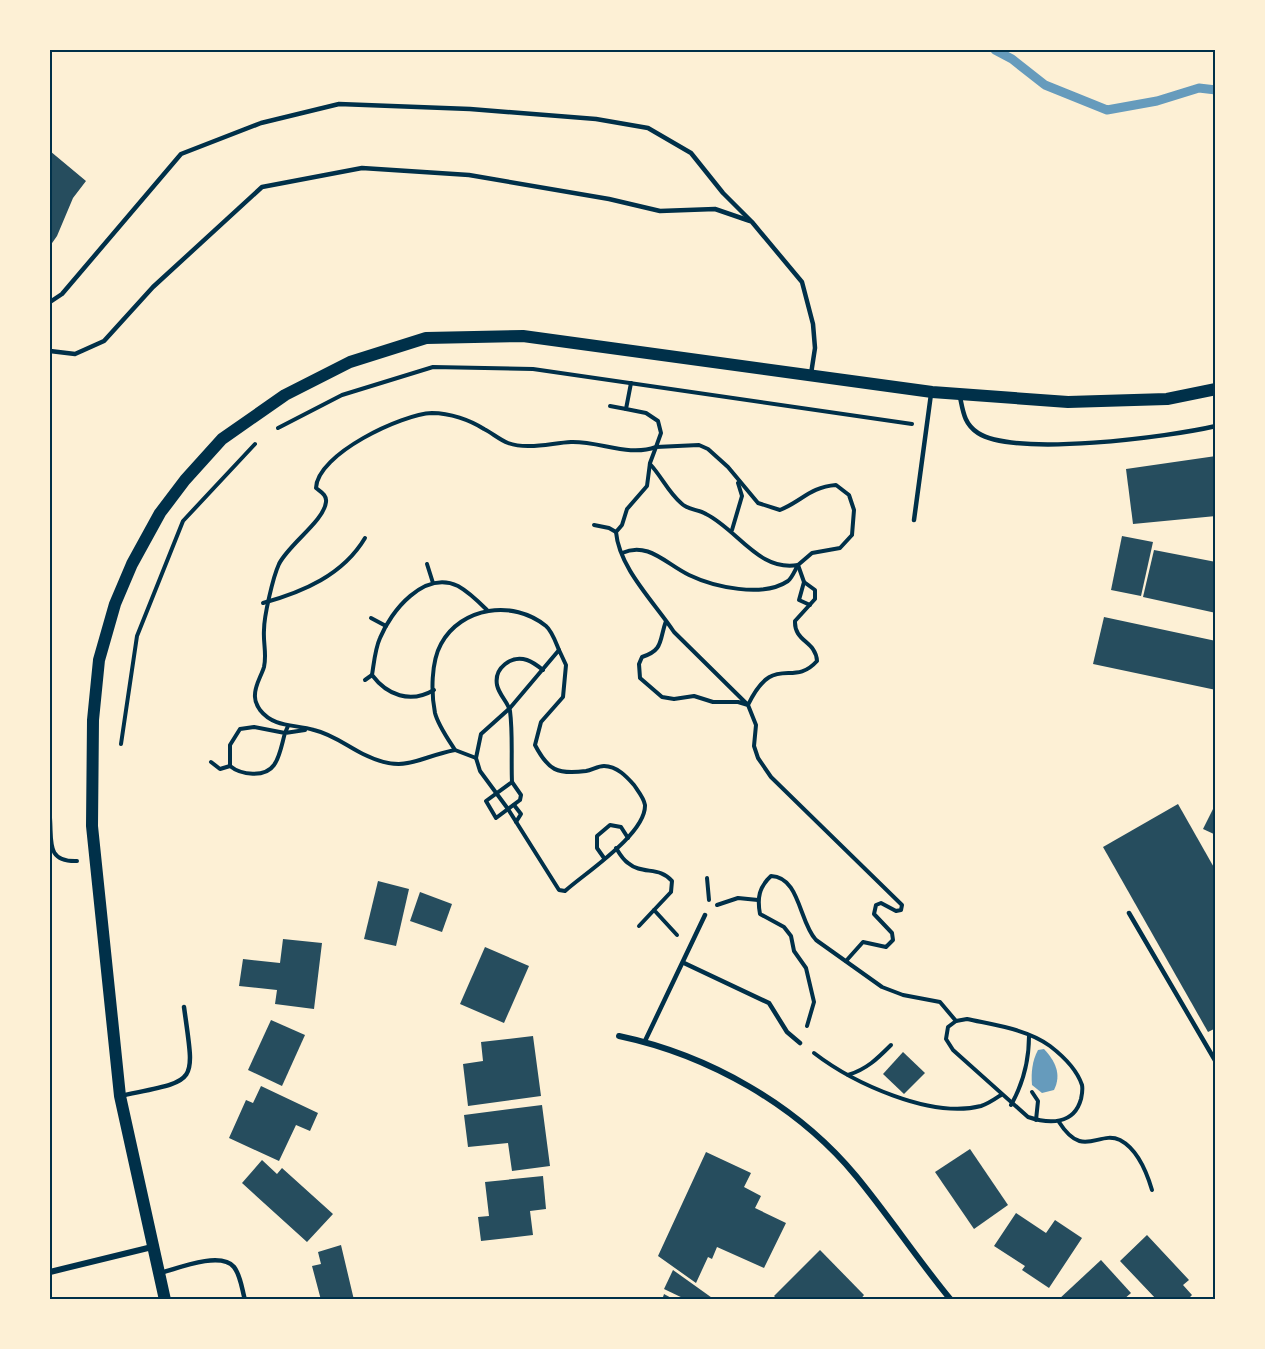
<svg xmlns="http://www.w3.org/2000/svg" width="1265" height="1349" font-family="'Zilla Slab',serif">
<rect width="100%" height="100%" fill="#fdf0d5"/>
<path fill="#669bbc" d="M1044 1049C1055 1061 1062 1074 1054 1090L1042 1093 1032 1085C1031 1073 1032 1061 1038 1050Z"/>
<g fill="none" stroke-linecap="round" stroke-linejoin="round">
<polyline stroke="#669bbc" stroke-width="9" points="995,50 1012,59 1045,85 1107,110 1157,101 1199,88 1216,90"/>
</g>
<g fill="#264d5e">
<polygon points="50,151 86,181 73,198 57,236 50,246"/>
<polygon points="1216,456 1216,516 1133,524 1126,469"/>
<polygon points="1122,536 1153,542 1141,596 1111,590"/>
<polygon points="1154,550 1216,562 1216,613 1143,597"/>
<polygon points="1104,617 1216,641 1216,690 1093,664"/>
<polygon points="1216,803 1216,835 1203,829"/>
<polygon points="1178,804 1216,871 1216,1028 1208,1032 1103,847"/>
<polygon points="378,881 409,889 396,946 364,939"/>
<polygon points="420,892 452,904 442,932 410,921"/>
<polygon points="283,939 322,943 314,1009 275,1004 277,990 239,986 243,959 280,963"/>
<polygon points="485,947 529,966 504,1023 460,1004"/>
<polygon points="271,1020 305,1035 282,1086 248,1070"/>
<polygon points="533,1036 541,1096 468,1106 463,1064 483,1061 481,1042"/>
<polygon points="903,1052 925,1073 904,1094 883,1074"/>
<polygon points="261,1086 318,1113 310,1131 296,1125 279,1161 229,1138 246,1100 253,1103"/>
<polygon points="542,1105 550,1166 512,1171 508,1143 468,1147 464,1115"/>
<polygon points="970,1149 1008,1205 974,1229 935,1172"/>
<polygon points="706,1152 751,1173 744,1187 761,1196 755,1208 786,1223 764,1268 717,1247 712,1259 708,1257 696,1283 658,1256"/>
<polygon points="262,1160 277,1174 282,1168 333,1214 307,1242 242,1183"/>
<polygon points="543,1176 546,1209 530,1211 533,1235 481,1241 478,1217 489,1216 485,1182"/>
<polygon points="1016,1213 1046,1233 1055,1220 1082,1238 1049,1288 1022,1270 1025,1266 994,1246"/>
<polygon points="1147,1235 1189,1280 1183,1285 1192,1295 1187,1300 1157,1300 1120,1261"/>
<polygon points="341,1245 354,1300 321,1300 312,1266 321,1264 318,1252"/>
<polygon points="820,1250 864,1295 860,1300 778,1300 774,1296"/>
<polygon points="1101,1260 1131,1293 1123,1300 1058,1300"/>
<polygon points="673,1270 715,1300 687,1300 664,1289"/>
<polygon points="664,1294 675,1300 662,1300"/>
</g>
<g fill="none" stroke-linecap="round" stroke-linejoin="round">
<g stroke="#003049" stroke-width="4">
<polyline points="610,406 626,409"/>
<polyline points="278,428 342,395 433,367 533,369 912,424"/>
<polyline points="594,525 609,528 616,532"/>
<polyline points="732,530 742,496 738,483"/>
<path d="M622 553C648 541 666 564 689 575 714 587 763 598 788 581 792 578 795 570 798 565 759 572 738 530 706 514 698 509 687 510 681 503 668 492 662 477 650 464"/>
<polyline points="427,564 433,583"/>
<polyline points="804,582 799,600 810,605"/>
<path d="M263 603C303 592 343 575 365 538"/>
<polyline points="371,618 386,626"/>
<path d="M666 621C659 640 664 650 642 657L639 664 640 678 662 697 674 699 694 696 713 702H738L748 705C774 651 792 689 817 661 816 641 794 642 795 621L815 599V590L804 582 798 565 812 553 840 548 852 535 854 510 849 495 836 485C810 487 802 501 780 510L758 503 728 467 708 449 699 445 656 447 650 463 647 486 627 509 622 525 616 532C619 568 655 603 674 632L748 705 756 725 754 746 758 758 771 777 902 905 901 910 896 911 881 903 876 905 874 914 892 933 893 940 886 947 863 942 846 961"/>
<path d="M559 650 566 665 563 697 541 722 535 745C548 770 557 775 586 771 592 770 598 766 604 766 617 766 627 777 634 785 638 791 644 798 645 805 646 834 585 873 565 891L559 890 508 809 480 771 476 758 481 734 510 708Z"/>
<polyline points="365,680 372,675"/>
<path d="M434 690C410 704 387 695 372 675 374 663 375 649 380 638 391 611 424 570 458 586 469 592 479 602 487 610"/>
<path d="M288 726 285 733 254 727 240 729 230 745V766C241 775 265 778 274 765 280 757 282 743 285 733L305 730"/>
<polyline points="121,744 137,636 183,521 255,444"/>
<path d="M455 750C414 758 406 775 363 754 347 746 332 734 314 730 295 724 274 728 260 710 258 707 255 701 255 697 254 686 261 677 264 667 267 654 263 643 264 630 264 616 273 577 279 564 289 544 324 521 326 502 327 495 321 492 316 488 317 454 402 414 432 413 450 413 470 420 484 429 492 433 500 440 508 443 527 450 551 443 571 442 600 441 628 457 656 447L661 433 658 421 646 413 626 409 631 383"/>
<path d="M476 758 455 750C448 739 438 725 435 713 431 693 431 662 441 644 461 607 513 599 546 626 552 631 556 643 559 650"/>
<polyline points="211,762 220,769 230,766"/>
<path d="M512 782 521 795 520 800 496 818 486 801 512 782C511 759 513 734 510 711 508 702 499 695 497 685 494 668 511 655 527 660 533 662 538 666 543 670"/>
<polyline points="514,805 521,814 516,822"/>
<path d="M50 818C52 842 46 862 77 861"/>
<path d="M616 848C619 853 623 860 628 863 642 875 660 866 672 881L671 892 654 910 677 935"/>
<polyline points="604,858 597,848 597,836 610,825 621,827 628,838"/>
<polyline points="707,878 709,900"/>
<polyline points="717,905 738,898 758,900"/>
<polyline points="639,926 654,910"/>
<path d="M967 1019C994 1025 1027 1029 1050 1046 1063 1056 1077 1070 1082 1085 1083 1090 1082 1094 1081 1099 1074 1125 1049 1124 1028 1117L953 1050 946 1039 948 1027 956 1021Z"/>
<path d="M807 1026 814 1002 806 968 794 951 791 936 784 927 760 914C757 898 759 887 771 876 800 877 799 922 816 940L882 987 903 995 940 1002 956 1021"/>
<path d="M814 1053C853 1083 931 1119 981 1106 988 1104 995 1099 1001 1095"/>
<path d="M848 1075C867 1069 877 1059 891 1045"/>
<polyline points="1032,1092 1038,1101 1036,1120"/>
<path d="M1011 1105C1024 1082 1029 1061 1029 1036"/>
<path d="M1059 1122C1083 1160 1098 1130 1120 1140 1137 1149 1147 1173 1152 1190"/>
</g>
<g stroke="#003049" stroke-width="4.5">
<polyline points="50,302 62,294 181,154 261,123 339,104 470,109 596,119 648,128 691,153 723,193 752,222 802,282 813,324 815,348 811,374"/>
<polyline points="50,351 75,354 104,341 153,287 262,187 362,168 469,175 609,199 660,211 715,209 750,221"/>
<path d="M960 397C963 411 964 424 978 433 1016 457 1169 437 1216 426"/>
<polyline points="914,520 931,394"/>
<polyline points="1129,913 1216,1062"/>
<polyline points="684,963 769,1003 787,1032 800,1043"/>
<polyline points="645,1041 705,915"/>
<path d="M120 1096C199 1079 195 1087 184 1007"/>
<path d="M161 1273C178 1268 221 1251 234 1267 241 1276 242 1290 245 1300"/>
</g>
<g stroke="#003049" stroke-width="6">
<path d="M619 1036C709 1055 797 1105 856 1176 889 1216 918 1260 951 1300"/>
<polyline points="50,1272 152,1247"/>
</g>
<polyline stroke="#003049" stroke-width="12" points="165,1300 120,1096 92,826 93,720 99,660 115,604 132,564 160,513 185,480 222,439 285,395 350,362 426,338 523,336 932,392 1068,402 1167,399 1216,389"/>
</g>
<rect width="1265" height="1349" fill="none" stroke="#fdf0d5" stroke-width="102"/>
<rect x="51" y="51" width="1163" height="1247" fill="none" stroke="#003049" stroke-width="2"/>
</svg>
